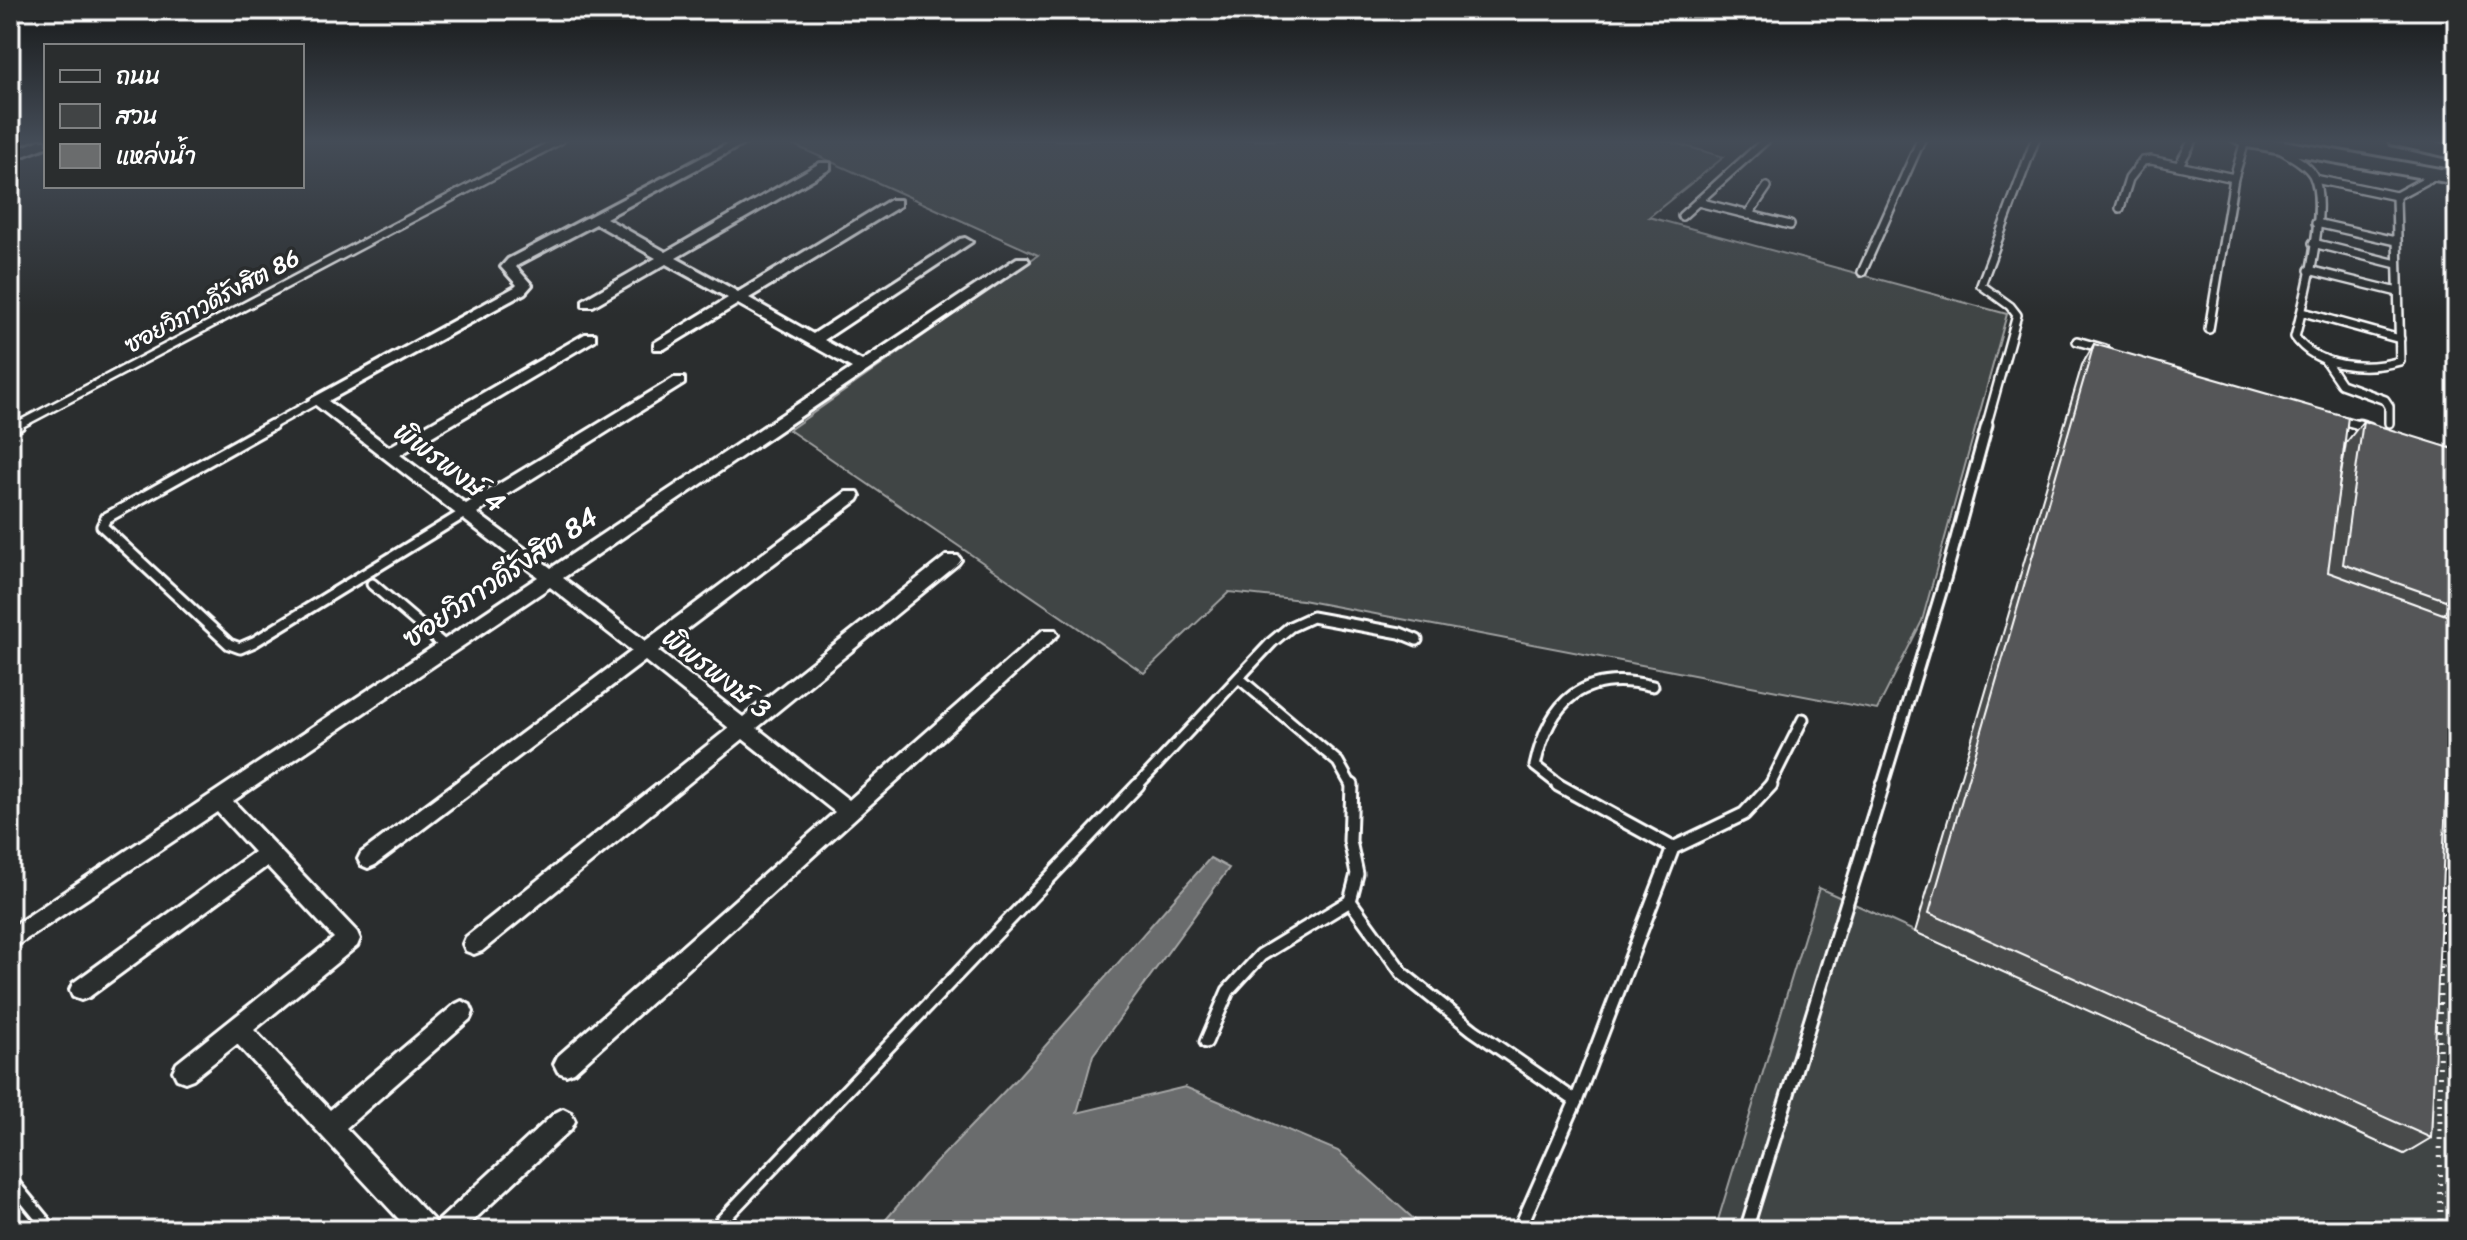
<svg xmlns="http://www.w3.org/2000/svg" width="2467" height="1240" font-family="Sriracha,'Playpen Sans Thai',sans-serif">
<rect width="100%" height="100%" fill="#2a2d2e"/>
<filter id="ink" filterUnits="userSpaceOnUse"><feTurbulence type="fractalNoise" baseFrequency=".0125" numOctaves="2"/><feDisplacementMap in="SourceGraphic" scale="16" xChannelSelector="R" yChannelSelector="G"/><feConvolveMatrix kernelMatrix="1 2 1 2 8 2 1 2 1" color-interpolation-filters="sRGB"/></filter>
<g filter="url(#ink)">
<g fill="#414445" stroke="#a0a2a2" stroke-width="2">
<polygon points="783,140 1664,140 1724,157 1649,217 2007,314 1922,621 1877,710 1302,600 1229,592 1144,673 789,430 1038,255"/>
<polygon points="1819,888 2403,1153 2417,955 2457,972 2457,1230 1715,1230"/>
</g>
<polygon fill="#6a6c6d" stroke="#a6a7a7" stroke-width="2" points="1210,858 1229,868 1093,1055 1077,1113 1185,1087 1338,1151 1426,1230 877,1230 923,1176 1018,1077"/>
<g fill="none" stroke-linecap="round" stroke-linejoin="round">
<defs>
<g id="lane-far2">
<path d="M2278 148C2289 155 2306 163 2313 175 2329 205 2304 303 2295 337 2317 368 2366 371 2400 361L2396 196 2435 175"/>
<polyline points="2179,165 2193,140"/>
<polyline points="2315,179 2396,196"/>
<polyline points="1698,202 1790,225"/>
<polyline points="2120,208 2129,179 2143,161 2151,160 2234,178"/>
<polyline points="1748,215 1767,187"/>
<polyline points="1682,216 1766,140"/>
<polyline points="2316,223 2396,241"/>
<polyline points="2313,243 2397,264"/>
<polyline points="2309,270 2398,292"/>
<polyline points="1862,272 1921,140"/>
<polyline points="2303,312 2400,339"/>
<polyline points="2209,329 2234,178 2245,141"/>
<polyline points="2077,341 2105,349"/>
<polyline points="2324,359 2341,384 2385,400 2389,406 2389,423"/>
<polyline points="2337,419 2366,427"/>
<polyline points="15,427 560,140"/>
<polyline points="268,427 317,400"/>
<polyline points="1986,427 2017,315 2010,306 1981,285 2035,140"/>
</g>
<g id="lane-far1">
<polyline points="272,425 106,518 102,526 229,644 240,648 254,642 466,512"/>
<polyline points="2359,425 2369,428"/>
<polyline points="10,430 19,425"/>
<polyline points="372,584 446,647"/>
<polyline points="1240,679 1338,762 1352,787"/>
<polyline points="1136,787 1272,642 1290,627 1312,617 1400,633 1417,640"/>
<path d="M1562 787 1535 766C1549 700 1584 669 1653 686"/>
<polyline points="1769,787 1803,719"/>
<polyline points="1882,787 1945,579 1987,425"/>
<polyline points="2448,787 2453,684"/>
</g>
<g id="lane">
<polyline points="1558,785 1673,848"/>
<polyline points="2448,785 2444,862 2457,868"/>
<polyline points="1350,901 1357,874 1350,841 1352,785"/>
<polyline points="1206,1042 1228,991 1261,955 1350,901 1403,974 1473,1030 1576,1101"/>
<polyline points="10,1180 51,1230"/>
<polyline points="713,1230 1138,785"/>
<polyline points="1519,1230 1576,1101 1673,848 1744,814 1771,785"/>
<polyline points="1746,1230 1883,785"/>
</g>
<g id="street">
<polygon points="10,140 22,140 10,147"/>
<polygon points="40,140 46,140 46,147 10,161 10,152"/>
<path d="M735 140H751L606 218 666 252 820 163H830V169L676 258 738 292 890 200H900V206L749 298 813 334 960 239 965 238 972 242 824 340 862 361 1017 258H1027L1029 261 563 578 645 641 846 492H858L860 496 858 500 658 651 743 717 946 556H958L961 560 958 564 757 728 849 800 1043 630H1055L1058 635 574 1072 566 1075 558 1072 554 1064 558 1056 835 812 743 739 482 951 474 954 466 951 463 944 466 937 729 728 645 661 375 865 368 868 361 865 358 859 361 853 632 651 550 587 233 801 357 932 360 939 357 946 254 1030 330 1110 454 1005 462 1001 470 1005 473 1012 470 1019 346 1128 436 1223 555 1113 563 1109 571 1113 575 1121 571 1129 463 1230H409L237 1044 193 1079 185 1082 177 1079 173 1071 177 1063 334 938 267 866 89 997 81 1000 73 997 70 990 73 983 254 852 217 812 10 950V928L538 577 309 400 515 287 517 285 501 267 508 259ZM596 224 656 258 583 300V306H593L666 264 728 298 654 343V349H664L738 304 852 368 551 568 477 513 684 384V378H674L466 504 400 455 595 340V334H585L389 447 328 401 525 293 532 285 516 267 518 265Z"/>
</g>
<g id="primary">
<polygon points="2232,140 2278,140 2457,172 2457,184 2242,146"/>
<polygon points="2388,140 2427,140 2457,147 2457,159 2391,144"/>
</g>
</defs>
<use href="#lane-far2" stroke="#fff" stroke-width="12"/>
<use href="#lane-far1" stroke="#fff" stroke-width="15"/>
<use href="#lane" stroke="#fff" stroke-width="17"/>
<use href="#street" stroke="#fff" stroke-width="6"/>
<use href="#primary" stroke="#fff" stroke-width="6"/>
<polyline stroke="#fff" stroke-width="5" stroke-dasharray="2 7" stroke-linecap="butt" points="2441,1230 2439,1030 2443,880"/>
<use href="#lane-far2" stroke="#2a2d2e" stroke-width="7"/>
<use href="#lane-far1" stroke="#2a2d2e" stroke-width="9"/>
<use href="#lane" stroke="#2a2d2e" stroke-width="11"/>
<use href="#street" fill="#2a2d2e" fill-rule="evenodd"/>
<use href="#primary" fill="#2a2d2e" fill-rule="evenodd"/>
</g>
<polygon fill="#494b4c" stroke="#fff" stroke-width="2" points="2094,344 2337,499 2346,443 2363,421 2454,603 2443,614 2431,1138 2404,1154 1915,932 2082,365"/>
<g fill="#555758" stroke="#fff" stroke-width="2">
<polygon points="2094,344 2348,417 2328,572 2454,618 2431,1138 1929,913"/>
<polygon points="2363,421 2457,450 2457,530 2454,603 2343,564"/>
</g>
</g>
<linearGradient id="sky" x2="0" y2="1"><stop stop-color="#171919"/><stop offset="0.45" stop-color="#444c57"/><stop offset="1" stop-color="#444c57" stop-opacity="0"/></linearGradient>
<rect width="2467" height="314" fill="url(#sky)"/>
<g text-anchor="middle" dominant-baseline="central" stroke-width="7" stroke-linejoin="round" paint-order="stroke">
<g font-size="24" fill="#fff" stroke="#2a2d2e">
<text transform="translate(212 301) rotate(-28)">ซอยวิภาวดีรังสิต 86</text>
</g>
<g font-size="28" fill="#fff" stroke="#2a2d2e">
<text transform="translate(450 467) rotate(37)">พิพรพงษ์ 4</text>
<text transform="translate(500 577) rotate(-34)">ซอยวิภาวดีรังสิต 84</text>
<text transform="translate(717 673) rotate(38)">พิพรพงษ์ 3</text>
</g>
</g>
<rect width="2467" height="1240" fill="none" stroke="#2a2d2e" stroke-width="40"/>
<rect x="20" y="20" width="2427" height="1200" fill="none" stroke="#fff" stroke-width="3" filter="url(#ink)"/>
<rect x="44" y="44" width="260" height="144" fill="#2a2d2e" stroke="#7f8182" stroke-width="2"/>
<rect x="60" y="70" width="40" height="12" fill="#2a2d2e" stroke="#7f8182" stroke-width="2"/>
<text x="116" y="84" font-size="24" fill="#ffffff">ถนน</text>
<rect x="60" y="104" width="40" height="24" fill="#414445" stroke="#7f8182" stroke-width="2"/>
<text x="116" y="124" font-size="24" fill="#ffffff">สวน</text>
<rect x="60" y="144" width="40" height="24" fill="#6a6c6d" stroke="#7f8182" stroke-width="2"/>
<text x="116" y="164" font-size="24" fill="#ffffff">แหล่งน้ำ</text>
</svg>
